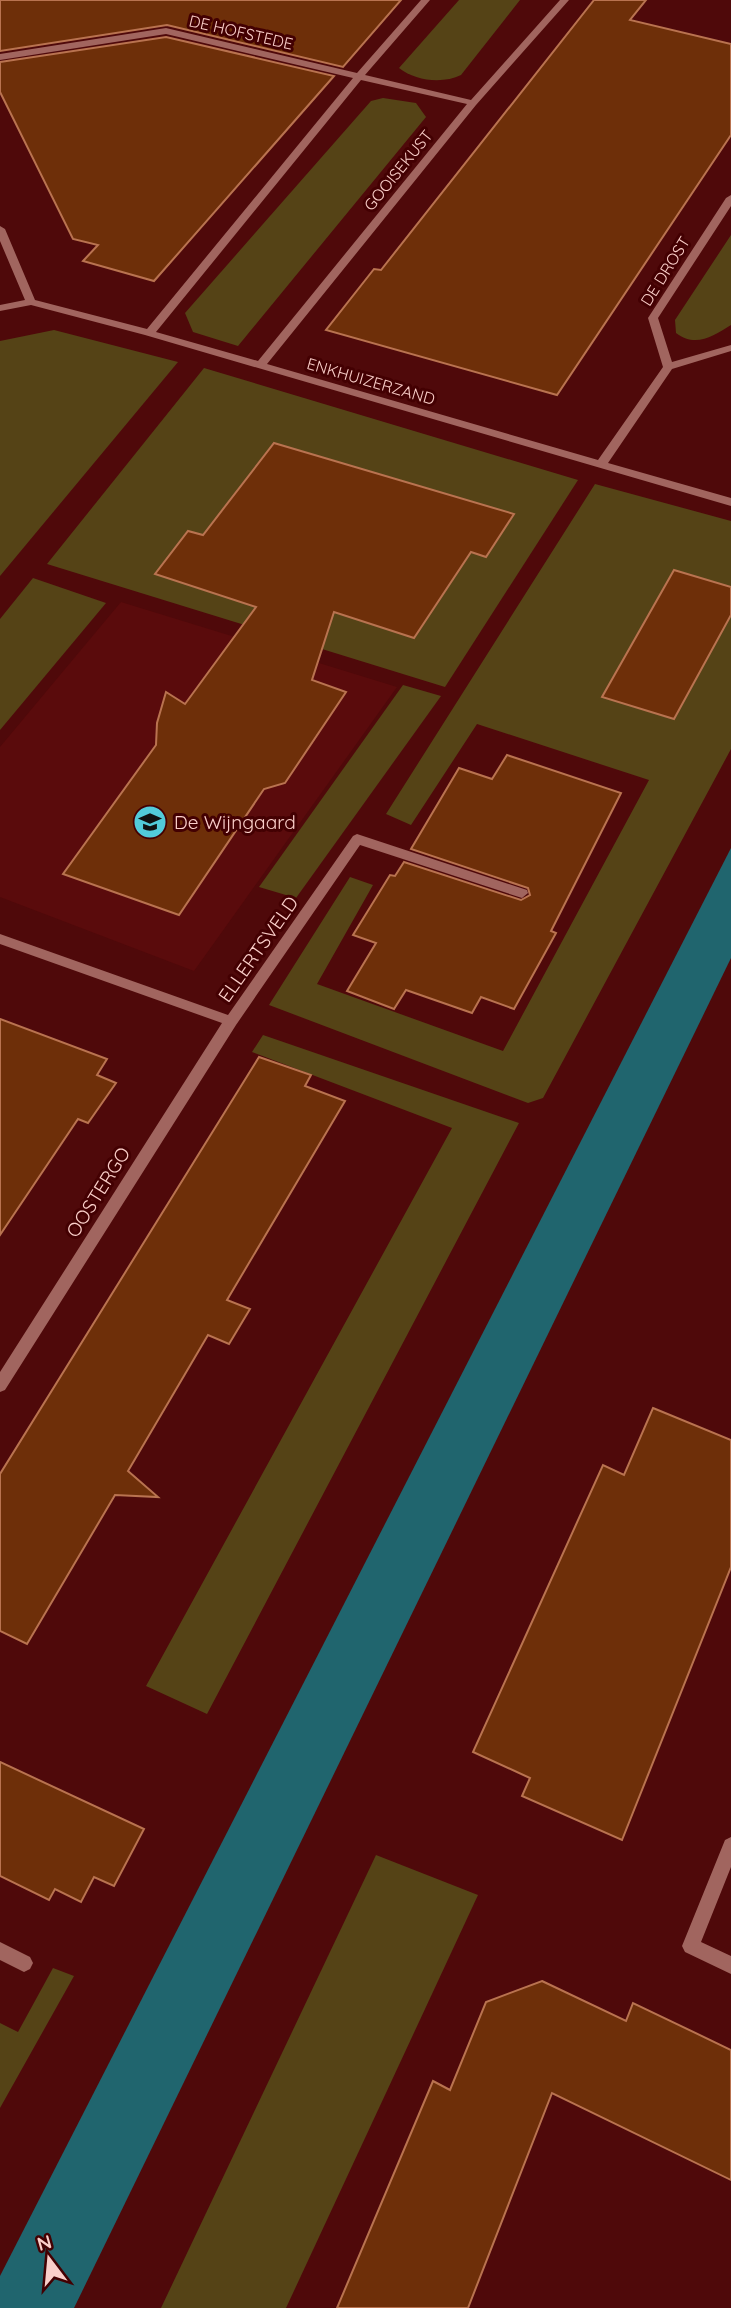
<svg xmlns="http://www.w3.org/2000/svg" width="731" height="2308" font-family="Quicksand,sans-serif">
<rect width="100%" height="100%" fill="#4f090a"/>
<polygon fill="#5a0b0c" points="121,602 397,687 194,971 0,897 0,747"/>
<g fill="#554316">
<path d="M459 0H520L461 75C443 84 415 81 399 68Z"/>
<polygon points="383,98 416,103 426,117 238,346 193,332 185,313 371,101"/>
<path d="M731 235V325C713 336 696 348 676 333L675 320Z"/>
<polygon points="54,330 178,362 0,576 0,341"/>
<polygon points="204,368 578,480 445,687 47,564"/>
<polygon points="595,484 731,521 731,749 543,1098 528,1103 269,1005 350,877 373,885 317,984 503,1051 649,780 477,724 411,825 386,814"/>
<polygon points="33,578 106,603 0,730 0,619"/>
<polygon points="403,685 441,696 296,898 259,887"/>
<polygon points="263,1035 519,1123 207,1714 146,1686 452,1128 252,1052"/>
<polygon points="376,1855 478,1895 286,2308 161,2308"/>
<polygon points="53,1968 74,1976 0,2108 0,2023 18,2032"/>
</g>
<polygon fill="#20656e" points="731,848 731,958 74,2308 0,2308 0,2276"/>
<g fill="#6e2f09" stroke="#b97350" stroke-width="2">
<polygon points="0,0 401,0 343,67 167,25 0,51"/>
<polygon points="594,0 646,0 630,20 731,44 731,135 557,395 326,330 374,269 381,270"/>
<polygon points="166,37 334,76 154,281 83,261 98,245 73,239 0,92 0,62"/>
<polygon points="274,443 514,514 486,557 471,552 414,638 334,612 312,680 346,692 285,783 264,789 179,915 63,874 156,745 157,723 166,692 185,704 256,607 155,574 188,531 203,535"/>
<polygon points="674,570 731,587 731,615 674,719 602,697"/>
<polygon points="507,755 621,793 551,931 556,933 514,1009 481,997 472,1013 406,990 394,1009 347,991 376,943 353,935 390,875 395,876 404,862 521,900 530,895 528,888 411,849 459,768 492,779"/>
<polygon points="0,1019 107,1059 97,1075 116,1083 88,1123 78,1119 0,1235"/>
<polygon points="259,1057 311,1075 305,1086 345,1101 227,1300 250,1309 229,1344 208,1335 128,1471 158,1497 115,1495 27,1644 0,1631 0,1474"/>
<polygon points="653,1408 731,1440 731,1567 622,1840 522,1796 530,1778 473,1752 603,1465 624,1475"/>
<polygon points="0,1762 144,1829 114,1886 94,1877 81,1902 55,1889 49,1900 0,1876"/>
<polygon points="542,1981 626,2021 633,2003 731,2050 731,2180 552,2093 468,2308 337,2308 433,2081 450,2090 486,2002"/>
</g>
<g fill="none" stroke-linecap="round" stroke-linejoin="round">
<g fill="#a1655f" fill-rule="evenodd">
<path d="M421 0H430L365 75 471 100 560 0H569L476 105 267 364 598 460 663 367 648 318 726 198 731 195V206L658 318 672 362 731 345V351L672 369 608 463 731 498V506L145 335 31 305 0 311V305L25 300 0 241V226L5 229 35 300 147 329 353 78 166 34 0 60V54L166 28 357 73ZM361 80 467 104 258 361 156 332Z"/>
<polygon points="357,834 527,890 528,893 522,898 360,845 236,1025 5,1390 0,1392 0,1372 222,1023 0,944 0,934 228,1015 353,836"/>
<polygon points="731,1837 731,1867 701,1942 731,1956 731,1974 685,1952 682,1946 725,1840"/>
<polygon points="0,1942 30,1957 33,1963 30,1969 24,1972 0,1960"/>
</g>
</g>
<defs>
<symbol id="school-disc" viewBox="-11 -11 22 22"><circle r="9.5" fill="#52cbda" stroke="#430002"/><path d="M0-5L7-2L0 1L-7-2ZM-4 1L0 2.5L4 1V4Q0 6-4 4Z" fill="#111"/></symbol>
</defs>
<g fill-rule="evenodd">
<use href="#school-disc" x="131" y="803" width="38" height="38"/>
</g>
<g text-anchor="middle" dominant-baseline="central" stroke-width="6" stroke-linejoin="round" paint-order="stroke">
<g font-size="16" fill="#fbcfca" stroke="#430002">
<text transform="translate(241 32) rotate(13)">DE HOFSTEDE</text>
<text transform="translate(398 170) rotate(-51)">GOOISEKUST</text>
<text transform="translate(665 271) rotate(-58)">DE DROST</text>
<text transform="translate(371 381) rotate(16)">ENKHUIZERZAND</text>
</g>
<g font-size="19" fill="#fbcfca" stroke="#430002" text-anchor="start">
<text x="174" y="822">De Wijngaard</text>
</g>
<g font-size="19" fill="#fbcfca" stroke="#430002">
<text transform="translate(258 949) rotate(-55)">ELLERTSVELD</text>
<text transform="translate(98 1192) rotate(-58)">OOSTERGO</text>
</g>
</g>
<g transform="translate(49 2259) rotate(344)" stroke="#430002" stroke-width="5" paint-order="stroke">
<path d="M0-5L12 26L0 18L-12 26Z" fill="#fbcfca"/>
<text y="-10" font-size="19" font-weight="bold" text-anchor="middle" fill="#fbcfca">N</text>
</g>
</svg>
